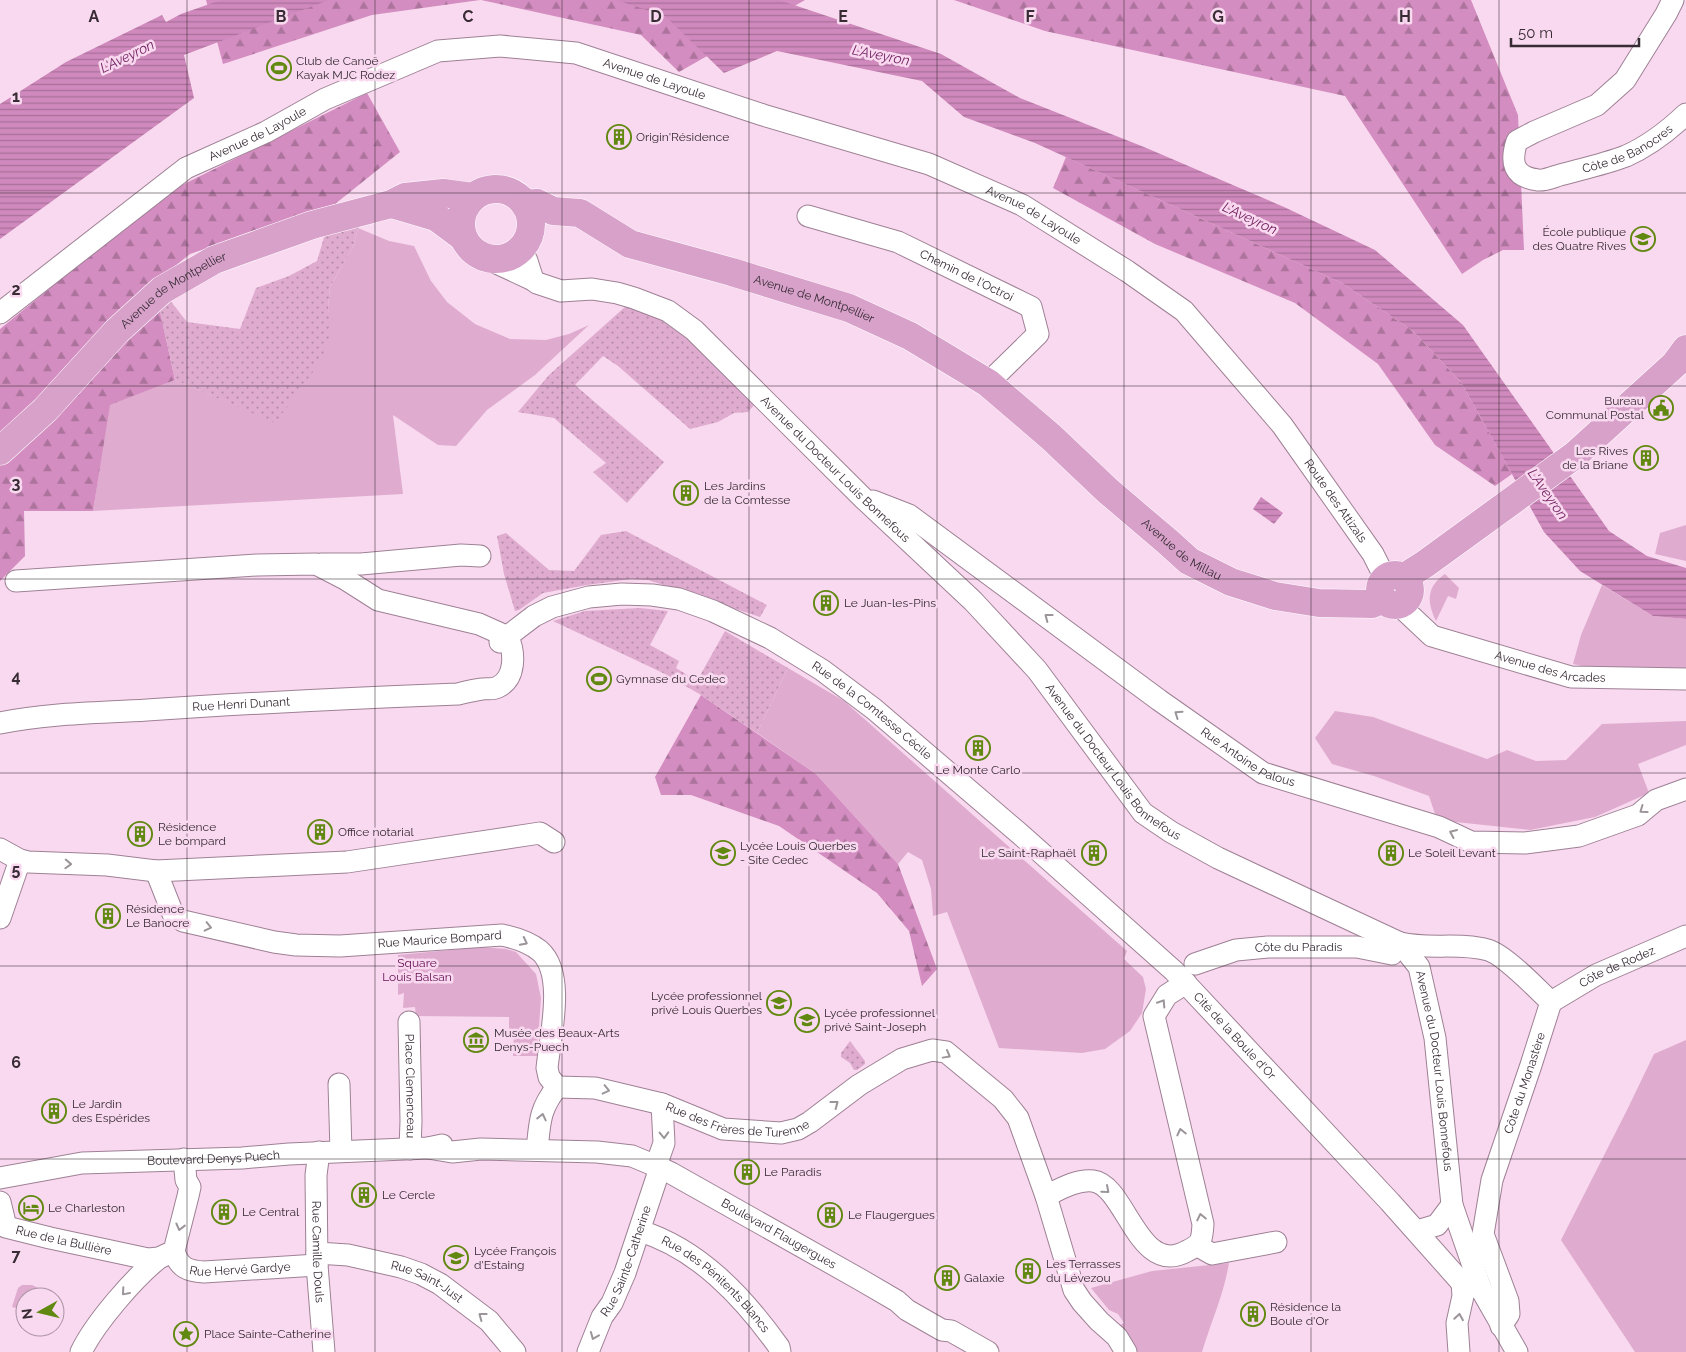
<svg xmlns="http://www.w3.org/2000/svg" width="1686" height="1352" font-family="Raleway,sans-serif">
<defs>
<pattern id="forest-firs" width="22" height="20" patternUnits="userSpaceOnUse" patternTransform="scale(1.25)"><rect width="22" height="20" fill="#d38dc0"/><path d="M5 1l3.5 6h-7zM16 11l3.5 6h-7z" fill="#ac739d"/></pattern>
<pattern id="garden-dots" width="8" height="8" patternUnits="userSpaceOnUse" patternTransform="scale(1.25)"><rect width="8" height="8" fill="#dfacd0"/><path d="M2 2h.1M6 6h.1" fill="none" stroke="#b68caa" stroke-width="1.8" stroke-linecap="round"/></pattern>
<pattern id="water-rules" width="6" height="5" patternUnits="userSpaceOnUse" patternTransform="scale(1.25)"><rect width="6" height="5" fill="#cf89bc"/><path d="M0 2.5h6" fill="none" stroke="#a9709a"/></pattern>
</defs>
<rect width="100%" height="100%" fill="#f9d9ef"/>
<g fill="#dfacd0">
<polygon points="358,228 389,241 414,246 431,281 447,302 475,324 510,339 546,340 569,334 589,325 535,375 487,410 456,446 438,445 393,415 403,494 93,511 109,405 175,380 275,422 331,329 328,308 330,287 353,247"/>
<polygon points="1686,525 1686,561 1655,554 1660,533"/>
<path d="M1445 574 1459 588 1456 599 1448 596 1436 621C1427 602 1426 587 1445 574Z"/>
<polygon points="1602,585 1653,616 1686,619 1686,669 1587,667 1573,664 1581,635"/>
<polygon points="788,668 844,701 1127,951 1124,959 1143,977 1146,989 1142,1013 1130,1031 1105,1049 1082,1053 999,1048 947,912 933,916 931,889 922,860 908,852 898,864 816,774 757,733"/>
<polygon points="1335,711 1373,717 1487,759 1507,750 1536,761 1566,760 1602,724 1686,721 1686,745 1638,764 1649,793 1595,817 1530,830 1437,820 1429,796 1374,776 1332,764 1315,738"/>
<polygon points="481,947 506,949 516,952 536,974 541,998 537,1056 513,1056 514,1031 509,1031 509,1017 416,1016 415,1007 403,1008 404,993 398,995 398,955"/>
<polygon points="1686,1040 1686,1352 1635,1352 1561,1240 1627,1110 1654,1054"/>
<path d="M1229 1263C1224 1294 1211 1322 1202 1352H1134L1120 1325 1124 1323 1118 1314 1109 1310 1091 1288 1152 1271Z"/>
<polygon points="22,1285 32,1285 59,1298 55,1304 55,1297 25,1297 25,1310 12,1307 18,1288"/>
</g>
<g fill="url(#forest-firs)">
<polygon points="206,0 480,0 372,15 223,64"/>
<polygon points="481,0 805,0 679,72 641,35"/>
<polygon points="954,0 1471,0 1518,115 1524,250 1503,250 1483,260 1462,274 1345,96 1045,31"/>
<polygon points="367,93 400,152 335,204 190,254 154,283 175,380 110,405 93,511 24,511 25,556 0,581 0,329 168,192"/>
<polygon points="1066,157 1342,283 1413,331 1461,382 1512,474 1495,486 1435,445 1378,364 1295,303 1155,244 1053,188"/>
<polygon points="701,695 816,774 898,864 937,969 922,986 909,931 877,893 779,826 691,795 661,795 655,777"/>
</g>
<g fill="url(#garden-dots)">
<polygon points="365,223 358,228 353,247 330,287 328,308 332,329 321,360 307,381 275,423 175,380 159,308 169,299 187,322 240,329 256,288 289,276 317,261 325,234"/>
<polygon points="626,306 652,315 680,332 756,403 748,412 734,413 718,422 690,429 618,366 603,356 575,385 664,462 627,503 593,472 606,463 554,418 518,412 549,375"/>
<polygon points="626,531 767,605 760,617 648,580 631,579 587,585 543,593 519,610 515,611 504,574 497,536 506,533 549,570 574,571 601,535"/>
<polygon points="640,608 668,611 650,645 679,661 676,668 697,681 725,631 788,668 757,733 701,695 663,673 553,621 585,611"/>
<polygon points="850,1041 865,1061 865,1064 857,1070 854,1070 850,1063 841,1057 841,1053"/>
</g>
<g fill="url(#water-rules)">
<polygon points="221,0 329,0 184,55 194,98 0,239 0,104 66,62 162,15 166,22 181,14"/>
<polygon points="616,0 779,0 941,54 1020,98 1144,147 1284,207 1375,250 1463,325 1609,531 1647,556 1686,568 1686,619 1653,616 1580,571 1544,532 1461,382 1413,331 1342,283 1035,143 964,117 922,81 777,51 724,73 665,16"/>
<polygon points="1261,497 1283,513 1274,524 1253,509"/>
</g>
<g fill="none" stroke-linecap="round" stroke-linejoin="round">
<defs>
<g id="minor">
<path id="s1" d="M1673 0 1666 14 1625 80 1597 105 1534 132 1517 141C1510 162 1513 177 1538 180 1544 181 1553 177 1560 175 1582 169 1605 164 1626 156 1649 146 1668 131 1686 114"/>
<path id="s2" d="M808 216 898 242 1031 307 1038 334 988 383"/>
<polyline points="521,249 527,261 533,280"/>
<path id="s3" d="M488 259 533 280 537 283 561 291 592 289 617 293 634 298 668 311 694 330 863 498 973 601 1037 670 1143 813 1171 832 1218 858 1400 943 1419 967 1435 1038 1452 1205 1481 1289 1517 1352"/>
<path id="s4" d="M0 313 186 168 266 132 325 99 438 51 500 46 576 53 763 115 929 164 1022 205 1127 271 1184 311 1282 425 1373 554 1380 568 1388 577"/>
<path id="s5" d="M873 501 909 515 1159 700 1263 773 1439 827 1471 842 1525 843 1579 836 1638 815 1656 800 1686 789"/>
<polyline points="321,564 361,564 461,555 480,556"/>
<path id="s6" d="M1399 605 1432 636 1571 677 1686 679"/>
<path id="s7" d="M500 642 534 616 552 607 589 597 622 594 652 595 679 599 713 611 770 638 822 670 874 709 1020 834 1174 971 1390 1202 1462 1283 1481 1289"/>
<path id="s8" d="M0 723C48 713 99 713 147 710 251 703 354 698 458 694 466 692 474 690 482 689 487 688 492 690 498 687 516 678 515 653 508 637L479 624 378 600 345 579 316 564 257 565 16 581"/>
<polyline points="0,849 20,860 28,862 107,865 156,871 347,862 540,833 554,842"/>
<path id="s9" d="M156 871 173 914 183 921 274 942 296 945 340 946 502 935C516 938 529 942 540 951 566 974 550 1037 547 1068L549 1077 557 1087"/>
<polyline points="0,918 20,860"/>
<path d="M1400 943C1429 950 1459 942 1488 950 1505 955 1537 989 1551 1002"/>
<path id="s10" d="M1195 964 1236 950 1268 947H1357L1392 954 1400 943"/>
<path id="s11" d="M1551 1002 1596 975 1686 936"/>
<path id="s12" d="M409 1022 411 1121 410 1149"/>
<polyline points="339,1084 341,1151"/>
<path id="s13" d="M557 1087 595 1088 662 1104 723 1129 781 1133 798 1129 810 1122 859 1085 902 1059 932 1050 946 1052 1003 1099 1018 1118 1046 1196 1074 1290 1082 1302 1099 1321 1117 1337 1126 1352"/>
<path id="s14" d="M428 1148 452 1152 481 1149 597 1152 632 1156 656 1166 671 1173 861 1280 897 1301 907 1310 942 1330 951 1331 988 1352"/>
<path d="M537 1150C540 1122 539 1110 557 1087"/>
<path id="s15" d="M319 1152 316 1175 317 1265 324 1352"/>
<polyline points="656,1166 664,1143 662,1104"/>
<path id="s16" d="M0 1178 82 1163 242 1158 289 1154 428 1148 442 1145"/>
<path d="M1046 1196C1060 1189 1077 1179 1093 1181 1126 1185 1138 1278 1187 1251 1202 1244 1202 1240 1203 1224L1154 1016 1167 995 1186 983"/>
<path id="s17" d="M0 1202 6 1227 50 1238 148 1259 159 1258 174 1251 188 1196 190 1187 186 1180 184 1159"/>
<path id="s18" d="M640 1231C699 1249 744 1298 779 1347L780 1352"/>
<polyline points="1417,1231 1437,1225 1452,1205"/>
<polyline points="1198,1246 1212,1254 1276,1242"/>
<path id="s19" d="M174 1251C179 1268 188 1271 204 1272L317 1265"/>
<path id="s20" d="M317 1253 348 1255 401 1267 421 1274 440 1284 489 1321 515 1352"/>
<path id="s21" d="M1501 1326 1509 1314 1508 1301 1483 1234 1492 1180 1531 1065 1551 1002"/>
<path d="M81 1352C95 1323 134 1278 159 1258"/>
<path id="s22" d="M588 1352 602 1317 612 1303 625 1273 660 1168"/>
<polyline points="1459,1352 1457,1323 1463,1296 1462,1283"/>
</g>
<g id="major">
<circle cx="496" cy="224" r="35"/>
<polyline points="392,204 436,217 463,237"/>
<path id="s23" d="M525 204 537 203 553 211 580 213 630 244 732 272 849 308 910 336 988 383 1051 437 1108 491 1168 542 1189 561 1231 582 1275 596 1319 603 1372 604 1383 599"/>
<path id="s24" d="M0 451 45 410 117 331 162 290 214 260 312 225 391 204 405 197 443 193 473 197"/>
<circle cx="1395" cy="590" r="15"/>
<polyline points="1403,578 1425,564 1575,455 1675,364 1686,349"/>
</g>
</defs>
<use href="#minor" stroke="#9e8195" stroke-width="23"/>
<use href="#major" stroke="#fff" stroke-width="29"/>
<use href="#minor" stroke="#fff" stroke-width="21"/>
<use href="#major" stroke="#d7a1ca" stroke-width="28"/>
</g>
<defs><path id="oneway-chevron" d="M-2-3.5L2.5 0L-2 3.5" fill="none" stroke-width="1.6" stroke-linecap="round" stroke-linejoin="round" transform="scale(1.25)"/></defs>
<g stroke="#9b959a">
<use href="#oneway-chevron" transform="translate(1048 617) rotate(-143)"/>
<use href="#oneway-chevron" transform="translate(1178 714) rotate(-145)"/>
<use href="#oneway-chevron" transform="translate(1643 810) rotate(144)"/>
<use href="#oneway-chevron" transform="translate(1453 833) rotate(-156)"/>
<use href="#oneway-chevron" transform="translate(68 864) rotate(2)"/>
<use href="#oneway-chevron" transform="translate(208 927) rotate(13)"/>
<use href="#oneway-chevron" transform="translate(524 942) rotate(27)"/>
<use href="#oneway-chevron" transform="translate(1162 1003) rotate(-57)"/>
<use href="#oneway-chevron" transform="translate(947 1055) rotate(29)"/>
<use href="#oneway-chevron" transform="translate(606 1090) rotate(13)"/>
<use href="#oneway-chevron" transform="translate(835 1104) rotate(-37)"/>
<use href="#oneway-chevron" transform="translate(542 1117) rotate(-77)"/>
<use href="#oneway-chevron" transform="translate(1181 1132) rotate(-103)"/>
<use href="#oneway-chevron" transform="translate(664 1135) rotate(88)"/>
<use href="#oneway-chevron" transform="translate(1106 1190) rotate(41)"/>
<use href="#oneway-chevron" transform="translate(1201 1217) rotate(-102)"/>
<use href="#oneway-chevron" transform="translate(180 1227) rotate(104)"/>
<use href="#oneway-chevron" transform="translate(125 1292) rotate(131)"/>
<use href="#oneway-chevron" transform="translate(482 1316) rotate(-143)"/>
<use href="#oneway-chevron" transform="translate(1459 1317) rotate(-81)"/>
<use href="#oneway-chevron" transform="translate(594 1336) rotate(112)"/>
</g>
<path fill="none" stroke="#372b34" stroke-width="1" stroke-opacity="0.55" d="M187 0V1352M375 0V1352M562 0V1352M749 0V1352M937 0V1352M1124 0V1352M1311 0V1352M1499 0V1352M0 193H1686M0 386H1686M0 579H1686M0 773H1686M0 966H1686M0 1159H1686"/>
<defs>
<symbol id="stadium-ring" viewBox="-11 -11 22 22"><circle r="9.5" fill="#f9d9ef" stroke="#618810" stroke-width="1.5"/><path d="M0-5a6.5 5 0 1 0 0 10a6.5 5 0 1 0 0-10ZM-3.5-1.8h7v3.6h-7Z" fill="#618810"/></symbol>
<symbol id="building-ring" viewBox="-11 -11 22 22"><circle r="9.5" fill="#f9d9ef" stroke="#618810" stroke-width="1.5"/><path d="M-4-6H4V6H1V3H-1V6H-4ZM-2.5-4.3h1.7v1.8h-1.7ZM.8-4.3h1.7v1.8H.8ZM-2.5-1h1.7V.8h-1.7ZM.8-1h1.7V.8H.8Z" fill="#618810"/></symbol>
<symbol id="school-ring" viewBox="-11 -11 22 22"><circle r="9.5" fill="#f9d9ef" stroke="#618810" stroke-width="1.5"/><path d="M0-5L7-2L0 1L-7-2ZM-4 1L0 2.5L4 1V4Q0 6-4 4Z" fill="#618810"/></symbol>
<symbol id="civic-ring" viewBox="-11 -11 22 22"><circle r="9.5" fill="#f9d9ef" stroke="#618810" stroke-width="1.5"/><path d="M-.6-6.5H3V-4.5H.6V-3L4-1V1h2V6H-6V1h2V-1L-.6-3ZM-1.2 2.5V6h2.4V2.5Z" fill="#618810"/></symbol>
<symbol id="museum-ring" viewBox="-11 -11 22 22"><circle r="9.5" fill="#f9d9ef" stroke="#618810" stroke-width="1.5"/><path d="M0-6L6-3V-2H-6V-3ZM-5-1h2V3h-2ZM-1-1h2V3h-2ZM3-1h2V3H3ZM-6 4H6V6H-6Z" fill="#618810"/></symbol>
<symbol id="hotel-ring" viewBox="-11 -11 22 22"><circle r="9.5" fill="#f9d9ef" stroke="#618810" stroke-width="1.5"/><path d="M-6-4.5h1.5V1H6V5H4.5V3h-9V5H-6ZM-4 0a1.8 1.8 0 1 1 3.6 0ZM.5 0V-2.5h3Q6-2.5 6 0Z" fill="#618810"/></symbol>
<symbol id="sight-ring" viewBox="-11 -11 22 22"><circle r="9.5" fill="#f9d9ef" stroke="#618810" stroke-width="1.5"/><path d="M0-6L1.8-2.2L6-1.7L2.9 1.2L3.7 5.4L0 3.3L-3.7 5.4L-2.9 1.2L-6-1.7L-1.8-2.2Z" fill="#618810"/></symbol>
</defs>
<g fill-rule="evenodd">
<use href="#stadium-ring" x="265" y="54" width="28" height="28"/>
<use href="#building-ring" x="605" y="123" width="28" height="28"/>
<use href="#school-ring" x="1629" y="225" width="28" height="28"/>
<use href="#civic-ring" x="1647" y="394" width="28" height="28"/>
<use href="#building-ring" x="1632" y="444" width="28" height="28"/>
<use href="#building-ring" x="672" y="479" width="28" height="28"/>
<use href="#building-ring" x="812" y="589" width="28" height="28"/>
<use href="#stadium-ring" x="585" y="665" width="28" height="28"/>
<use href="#building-ring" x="964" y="734" width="28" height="28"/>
<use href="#building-ring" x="306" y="818" width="28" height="28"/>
<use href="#building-ring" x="126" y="820" width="28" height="28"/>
<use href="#school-ring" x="709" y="839" width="28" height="28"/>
<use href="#building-ring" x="1080" y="839" width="28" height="28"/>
<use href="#building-ring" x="1377" y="839" width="28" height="28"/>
<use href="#building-ring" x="94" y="902" width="28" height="28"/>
<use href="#school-ring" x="765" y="989" width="28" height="28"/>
<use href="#school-ring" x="793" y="1006" width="28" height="28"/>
<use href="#museum-ring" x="462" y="1026" width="28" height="28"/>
<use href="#building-ring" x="40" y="1097" width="28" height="28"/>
<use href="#building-ring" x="733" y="1158" width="28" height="28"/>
<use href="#building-ring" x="350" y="1181" width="28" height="28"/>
<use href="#hotel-ring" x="17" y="1194" width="28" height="28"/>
<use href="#building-ring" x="210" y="1198" width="28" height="28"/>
<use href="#building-ring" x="816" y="1201" width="28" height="28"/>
<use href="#school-ring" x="442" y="1244" width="28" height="28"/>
<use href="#building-ring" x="1014" y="1257" width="28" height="28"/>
<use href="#building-ring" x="933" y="1264" width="28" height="28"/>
<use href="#building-ring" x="1239" y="1300" width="28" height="28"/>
<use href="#sight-ring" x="172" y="1320" width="28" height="28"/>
</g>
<g text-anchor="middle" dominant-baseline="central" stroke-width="5" stroke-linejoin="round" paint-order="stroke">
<g font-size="12" fill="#372b34" stroke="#f9d9ef" text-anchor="start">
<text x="296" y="61">Club de Canoë<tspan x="296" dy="14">Kayak MJC Rodez</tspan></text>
<text x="636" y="137">Origin'Résidence</text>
<text x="1626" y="232" text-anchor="end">École publique<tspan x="1626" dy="14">des Quatre Rives</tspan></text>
<text x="1644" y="401" text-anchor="end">Bureau<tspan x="1644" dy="14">Communal Postal</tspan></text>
<text x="1628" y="451" text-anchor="end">Les Rives<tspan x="1628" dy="14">de la Briane</tspan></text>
<text x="704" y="486">Les Jardins<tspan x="704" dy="14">de la Comtesse</tspan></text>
<text x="844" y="603">Le Juan-les-Pins</text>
<text x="616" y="679">Gymnase du Cedec</text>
<text x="978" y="770" text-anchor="middle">Le Monte Carlo</text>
<text x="158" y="827">Résidence<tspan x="158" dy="14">Le bompard</tspan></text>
<text x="338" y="832">Office notarial</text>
<text x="740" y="846">Lycée Louis Querbes<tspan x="740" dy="14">- Site Cedec</tspan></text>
<text x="1076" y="853" text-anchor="end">Le Saint-Raphaël</text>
<text x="1408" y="853">Le Soleil Levant</text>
<text x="126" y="909">Résidence<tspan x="126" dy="14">Le Banocre</tspan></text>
<text x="762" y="996" text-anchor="end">Lycée professionnel<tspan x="762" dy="14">privé Louis Querbes</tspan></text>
<text x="824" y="1013">Lycée professionnel<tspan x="824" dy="14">privé Saint-Joseph</tspan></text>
<text x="494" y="1033">Musée des Beaux-Arts<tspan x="494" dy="14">Denys-Puech</tspan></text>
<text x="72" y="1104">Le Jardin<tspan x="72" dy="14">des Espérides</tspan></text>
<text x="764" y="1172">Le Paradis</text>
<text x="382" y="1195">Le Cercle</text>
<text x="48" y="1208">Le Charleston</text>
<text x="242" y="1212">Le Central</text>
<text x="848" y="1215">Le Flaugergues</text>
<text x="474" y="1251">Lycée François<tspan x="474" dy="14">d'Estaing</tspan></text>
<text x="1046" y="1264">Les Terrasses<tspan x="1046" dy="14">du Lévezou</tspan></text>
<text x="964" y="1278">Galaxie</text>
<text x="1270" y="1307">Résidence la<tspan x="1270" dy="14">Boule d'Or</tspan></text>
<text x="204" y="1334">Place Sainte-Catherine</text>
</g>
<g font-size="12" fill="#372b34" stroke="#f9d9ef">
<text stroke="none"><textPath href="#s4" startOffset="735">Avenue de Layoule</textPath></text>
<text stroke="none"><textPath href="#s4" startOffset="315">Avenue de Layoule</textPath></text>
<text stroke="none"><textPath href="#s1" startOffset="368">Côte de Banocres</textPath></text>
<text stroke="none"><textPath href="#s4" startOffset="1139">Avenue de Layoule</textPath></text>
<text stroke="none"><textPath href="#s2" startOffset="170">Chemin de l'Octroi</textPath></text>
<text stroke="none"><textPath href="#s24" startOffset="238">Avenue de Montpellier</textPath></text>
<text stroke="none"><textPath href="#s23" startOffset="308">Avenue de Montpellier</textPath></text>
<text stroke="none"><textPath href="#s3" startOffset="421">Avenue du Docteur Louis Bonnefous</textPath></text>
<text stroke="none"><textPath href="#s4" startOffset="1561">Route des Attizals</textPath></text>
<text stroke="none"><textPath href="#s23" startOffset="758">Avenue de Millau</textPath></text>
<text stroke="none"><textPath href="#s6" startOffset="168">Avenue des Arcades</textPath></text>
<text stroke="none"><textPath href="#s8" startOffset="242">Rue Henri Dunant</textPath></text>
<text stroke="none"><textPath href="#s7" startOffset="416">Rue de la Comtesse Cécile</textPath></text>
<text stroke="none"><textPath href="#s5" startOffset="456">Rue Antoine Palous</textPath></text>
<text stroke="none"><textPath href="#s3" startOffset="826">Avenue du Docteur Louis Bonnefous</textPath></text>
<text stroke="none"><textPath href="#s9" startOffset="318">Rue Maurice Bompard</textPath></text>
<text stroke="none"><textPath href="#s10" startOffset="106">Côte du Paradis</textPath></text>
<text stroke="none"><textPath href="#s11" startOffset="75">Côte de Rodez</textPath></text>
<text stroke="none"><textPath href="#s7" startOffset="904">Cité de la Boule d'Or</textPath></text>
<text stroke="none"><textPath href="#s3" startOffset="1308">Avenue du Docteur Louis Bonnefous</textPath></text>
<text stroke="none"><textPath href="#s21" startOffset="256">Côte du Monastère</textPath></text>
<text stroke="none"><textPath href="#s12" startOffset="64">Place Clemenceau</textPath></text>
<text stroke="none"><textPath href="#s13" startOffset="186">Rue des Frères de Turenne</textPath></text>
<text stroke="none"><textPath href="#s16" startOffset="215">Boulevard Denys Puech</textPath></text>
<text stroke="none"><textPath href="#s14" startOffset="371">Boulevard Flaugergues</textPath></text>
<text stroke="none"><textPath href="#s17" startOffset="85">Rue de la Bullière</textPath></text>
<text stroke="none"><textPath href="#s15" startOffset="100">Rue Camille Douls</textPath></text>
<text stroke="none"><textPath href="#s22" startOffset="99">Rue Sainte-Catherine</textPath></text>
<text stroke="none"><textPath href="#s19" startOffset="76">Rue Hervé Gardye</textPath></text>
<text stroke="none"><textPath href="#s20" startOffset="115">Rue Saint-Just</textPath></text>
<text stroke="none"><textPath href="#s18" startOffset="94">Rue des Pénitents Blancs</textPath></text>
</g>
<g font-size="12" fill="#620e52" stroke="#f9d9ef">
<text x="417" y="963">Square<tspan x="417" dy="14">Louis Balsan</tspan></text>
</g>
<g font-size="14" font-style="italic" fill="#701e5f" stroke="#f9d9ef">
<text transform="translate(881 55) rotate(11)">L'Aveyron</text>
<text transform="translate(127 56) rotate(-26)">L'Aveyron</text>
<text transform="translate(1250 218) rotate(25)">L'Aveyron</text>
<text transform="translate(1548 494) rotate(55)">L'Aveyron</text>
</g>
</g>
<g font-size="16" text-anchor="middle" font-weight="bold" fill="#372b34" stroke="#f9d9ef" stroke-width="5" stroke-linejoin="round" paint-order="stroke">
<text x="94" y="22">A</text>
<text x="281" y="22">B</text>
<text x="468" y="22">C</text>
<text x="656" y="22">D</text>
<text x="843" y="22">E</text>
<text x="1030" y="22">F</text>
<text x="1218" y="22">G</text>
<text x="1405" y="22">H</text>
<text x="16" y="102">1</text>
<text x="16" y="295">2</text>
<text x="16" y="489">3</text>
<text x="16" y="682">4</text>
<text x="16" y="875">5</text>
<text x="16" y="1068">6</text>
<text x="16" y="1261">7</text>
</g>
<g transform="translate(40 1312) rotate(262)"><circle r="24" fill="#f9d9ef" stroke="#ab93a4"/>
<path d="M0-4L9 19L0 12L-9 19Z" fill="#618810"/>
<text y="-8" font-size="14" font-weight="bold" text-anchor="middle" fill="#372b34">N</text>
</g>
<path d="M1511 38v8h128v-8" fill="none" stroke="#372b34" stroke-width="2.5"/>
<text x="1518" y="38" font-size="15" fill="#372b34" stroke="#f9d9ef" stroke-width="4" paint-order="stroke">50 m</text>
</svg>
